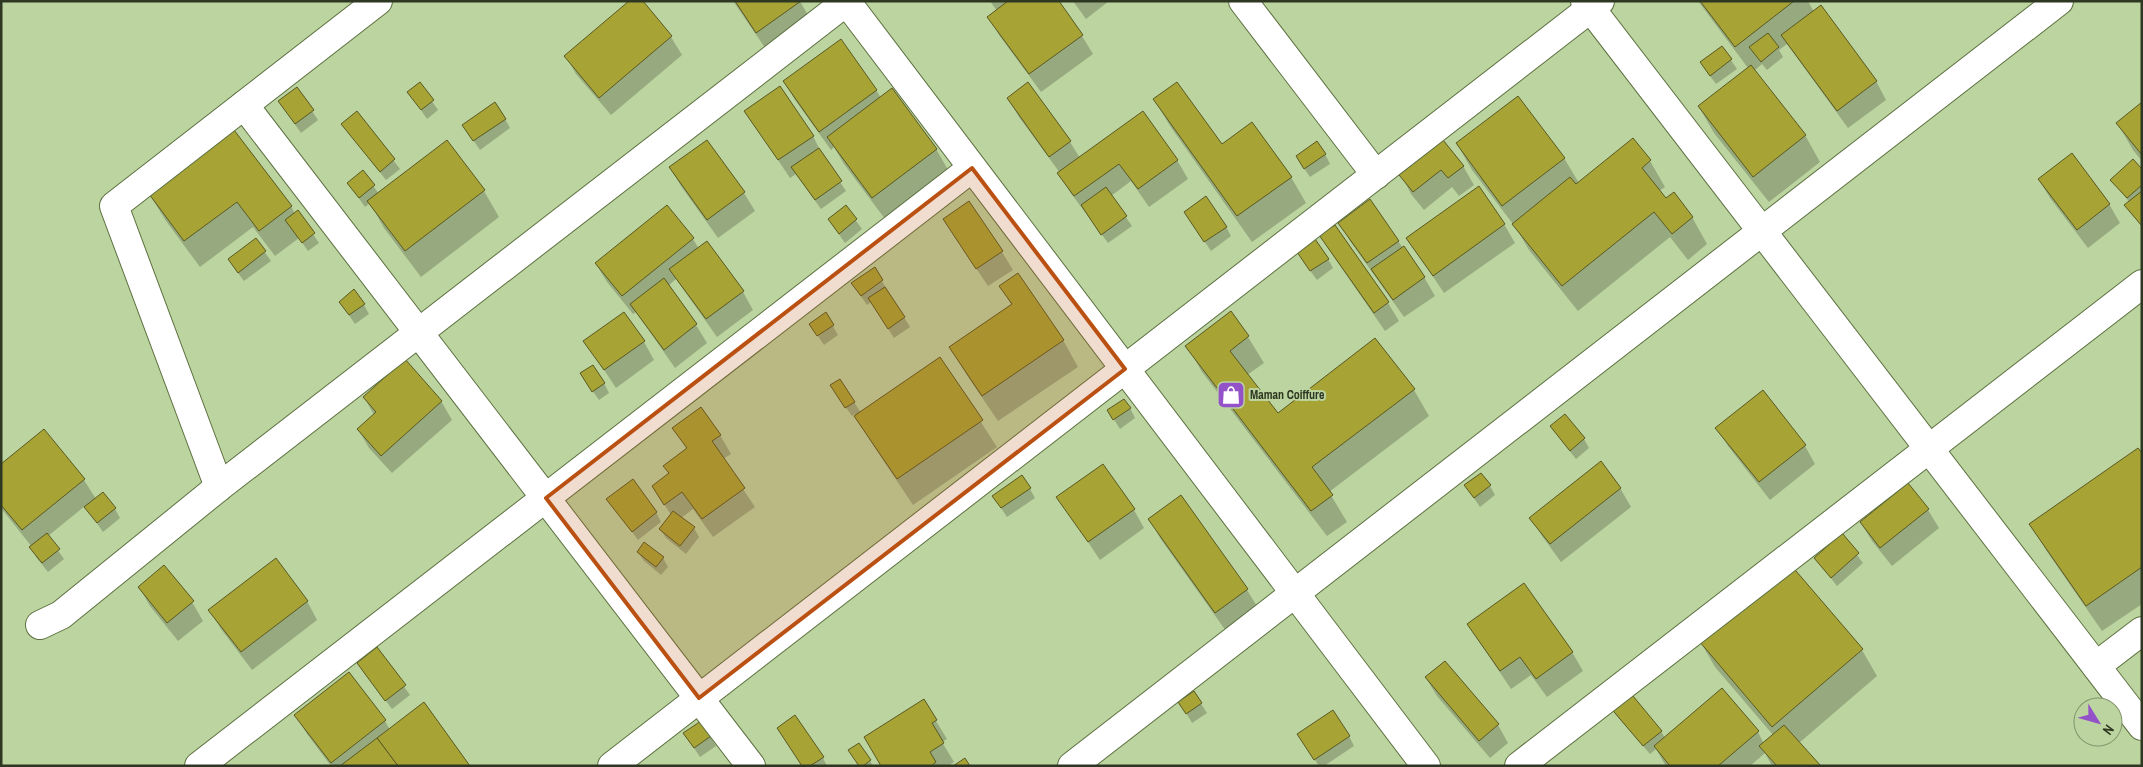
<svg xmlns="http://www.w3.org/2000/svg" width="2143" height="767" font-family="'Archivo Narrow',sans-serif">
<rect width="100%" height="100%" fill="#bcd49f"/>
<g fill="#0003">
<polygon points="641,1 671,37 682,55 611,115 576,74 566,56"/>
<polygon points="733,1 800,1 815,28 772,58"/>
<polygon points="990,1 1057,1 1082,36 1093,54 1041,92 999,35 989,17 997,11"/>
<polygon points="1073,1 1109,1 1086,19"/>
<polygon points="1698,1 1808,1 1814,12 1876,81 1886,100 1848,128 1787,44 1779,50 1783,57 1767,70 1762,64 1754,71 1805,135 1820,162 1769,202 1714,133 1699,107 1748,68"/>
<polygon points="1722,47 1737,69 1716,84 1707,72"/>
<polygon points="784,81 876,90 881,98 936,149 951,175 888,223 844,164 834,147 831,150 795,100"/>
<polygon points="420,84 438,110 427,119 409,92"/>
<polygon points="1008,99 1070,142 1080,158 1177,160 1188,179 1149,207 1131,181 1111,196 1132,226 1108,243 1070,192 1060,173 1019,117"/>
<polygon points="1155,100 1221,146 1291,177 1306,203 1252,242 1170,126"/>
<polygon points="2142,104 2142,161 2133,150 2118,124"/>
<polygon points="285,110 312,111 318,120 301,133"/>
<polygon points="746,112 813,136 823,156 846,191 821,209 796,174 790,178"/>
<polygon points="357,113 400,169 386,180 343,125"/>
<polygon points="505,119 510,128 480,150 469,134"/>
<polygon points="1457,144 1564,158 1579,183 1650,161 1665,187 1659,191 1666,200 1692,217 1707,244 1688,260 1670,237 1578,311 1529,250 1516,228 1472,170"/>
<polygon points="1325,154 1330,164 1310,177 1302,165"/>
<polygon points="1463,166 1474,185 1459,196 1452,187 1424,210 1411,194 1401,175"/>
<polygon points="670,168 744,193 755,211 718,238 681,186"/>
<polygon points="2142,171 2142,227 2126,206 2130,203 2112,180"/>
<polygon points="363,172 379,194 484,191 499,217 421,277 384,228 370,203 365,207 349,184"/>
<polygon points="2039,180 2109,204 2120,223 2088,248 2050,198"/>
<polygon points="150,195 291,206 295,214 298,212 319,243 308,251 299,238 275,256 253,227 200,267 166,221"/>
<polygon points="846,207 862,229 845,243 829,220"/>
<polygon points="944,220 1002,252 1013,270 988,286"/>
<polygon points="1191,221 1226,227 1231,236 1211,251"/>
<polygon points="1340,223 1398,241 1424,277 1435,296 1404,317 1350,241"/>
<polygon points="1504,224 1515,243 1444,293 1408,239"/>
<polygon points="1335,226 1388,303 1399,321 1385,331 1332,254 1321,236"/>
<polygon points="693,239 699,249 743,292 753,310 717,337 676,279 668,286 696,325 707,343 675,368 636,312 633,314 607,282 596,264"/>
<polygon points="256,240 271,261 244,281 235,269"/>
<polygon points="1328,259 1333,268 1317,280 1303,261"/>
<polygon points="874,268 910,327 894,338 871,302 867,305 858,292"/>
<polygon points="1001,287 1063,340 1078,367 998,421 966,374 951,348 1012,306"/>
<polygon points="340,302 364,305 369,314 355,324"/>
<polygon points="1230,313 1248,337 1264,363 1247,375 1278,415 1414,390 1429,416 1329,492 1347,522 1327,536 1202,372 1187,346"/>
<polygon points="826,314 838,335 824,345 816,333"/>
<polygon points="585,341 644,342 654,360 616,388"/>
<polygon points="940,359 997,447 913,505 871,442 855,414 852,416 837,395 854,402 861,413"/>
<polygon points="587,383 604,383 609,393 599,400"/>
<polygon points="364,397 441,401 452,420 392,473 369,448 358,429 374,415"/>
<polygon points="1130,408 1135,418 1120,429 1108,410"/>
<polygon points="674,428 720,435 731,454 723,459 755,507 713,537 693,509 681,518 694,528 699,537 686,554 666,538 660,529 671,515 664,504 669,475 664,466 687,450"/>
<polygon points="1717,428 1805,446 1815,464 1770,500 1728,446"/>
<polygon points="44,430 84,480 96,499 115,509 120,518 103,532 85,506 48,536 64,559 48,572 36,557 32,547 1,508 1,465"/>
<polygon points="1557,435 1584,439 1589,448 1576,459"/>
<polygon points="2142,455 2142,604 2102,631 2046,550 2031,524"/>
<polygon points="1490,486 1495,495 1480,507 1471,494"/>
<polygon points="1620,488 1631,507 1561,562 1542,536 1531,518"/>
<polygon points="1030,489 1035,498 1007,517 993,496"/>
<polygon points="1181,496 1247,590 1258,608 1226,631 1160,538 1150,519"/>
<polygon points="1058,497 1134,510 1144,528 1100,560"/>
<polygon points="608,499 656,512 661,522 638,540"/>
<polygon points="1928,510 1939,528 1892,566 1872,541 1861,523"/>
<polygon points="1842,535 1863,563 1837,586 1815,558"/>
<polygon points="638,552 663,558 668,567 661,575 644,561"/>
<polygon points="139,587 192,602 203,621 178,641 150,606"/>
<polygon points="307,601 317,620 252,670 221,629 210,611"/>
<polygon points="1468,625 1572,652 1583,671 1547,697 1531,675 1511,689"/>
<polygon points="1700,641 1862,650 1877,676 1799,743 1819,766 1772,766 1765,753 1750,766 1666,766 1656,749 1650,754 1616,715 1611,706 1661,731 1665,738 1758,732 1764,744 1773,735 1715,667"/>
<polygon points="377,649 410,695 392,709 364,672"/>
<polygon points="1426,678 1498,725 1508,743 1490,758 1437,696"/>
<polygon points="1194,693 1207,713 1192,723 1180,702"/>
<polygon points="923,700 947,739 942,742 954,762 948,766 882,766"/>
<polygon points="296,716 385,721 390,730 468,766 331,766 307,734"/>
<polygon points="701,722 716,746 700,757 690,742"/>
<polygon points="1349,736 1354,746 1324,766 1319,766 1304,743"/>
<polygon points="858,745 870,761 873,766 860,766"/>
<polygon points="823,758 827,766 803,766"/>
</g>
<g fill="#a7a335" stroke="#5a5922">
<polygon points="629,1 643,1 672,36 599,98 564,56"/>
<polygon points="735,1 801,1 756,33"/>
<polygon points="1008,1 1059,1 1083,35 1029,74 987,17"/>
<polygon points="1700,1 1794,1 1735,47"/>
<polygon points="1821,5 1877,81 1837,111 1781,35"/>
<polygon points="1768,33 1779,47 1761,62 1749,47"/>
<polygon points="841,39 877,90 819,132 783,81"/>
<polygon points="1722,46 1732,59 1710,76 1700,62"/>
<polygon points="1751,65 1806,135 1753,177 1698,106"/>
<polygon points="420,82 434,100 421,110 407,92"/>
<polygon points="1028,82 1071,141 1049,157 1007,98"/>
<polygon points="1177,82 1222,144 1252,122 1292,177 1237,216 1153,99"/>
<polygon points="780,86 814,136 778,160 744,111"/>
<polygon points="297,87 314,110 295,124 278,101"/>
<polygon points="892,88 937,149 872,198 827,137"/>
<polygon points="1518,96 1565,158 1502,206 1456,143"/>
<polygon points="495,102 506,119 473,141 462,125"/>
<polygon points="2142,102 2142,155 2116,123"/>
<polygon points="357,111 395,159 380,172 341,124"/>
<polygon points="1143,111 1178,160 1138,189 1119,164 1074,196 1057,173"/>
<polygon points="234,130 292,206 259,231 237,202 184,241 149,194"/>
<polygon points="1633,138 1651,160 1642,168 1666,198 1674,192 1693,217 1672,234 1654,212 1562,286 1512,224 1570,177 1576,184"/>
<polygon points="447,140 485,190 405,251 367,201"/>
<polygon points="707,140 745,192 707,220 669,167"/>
<polygon points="1443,140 1464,166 1448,178 1441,170 1413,192 1399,175"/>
<polygon points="1317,141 1326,154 1304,169 1296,156"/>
<polygon points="819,148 842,181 815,200 791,167"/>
<polygon points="2072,153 2110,204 2077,230 2038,179"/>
<polygon points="2133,159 2142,169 2142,185 2127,198 2110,180"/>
<polygon points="363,170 375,185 359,198 347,183"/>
<polygon points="1479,186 1505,224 1433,276 1406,238"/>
<polygon points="1106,187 1127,216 1101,235 1081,205"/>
<polygon points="2142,191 2142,226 2124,205"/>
<polygon points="1206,196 1227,227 1204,242 1184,212"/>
<polygon points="1370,199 1399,241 1367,263 1338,223"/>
<polygon points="969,201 1003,251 976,269 943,219"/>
<polygon points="667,205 694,238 622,296 595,263"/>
<polygon points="846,205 857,219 839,234 828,219"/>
<polygon points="298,210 315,233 302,243 285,220"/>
<polygon points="1335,225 1389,302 1374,313 1319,235"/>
<polygon points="256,238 266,251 238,273 228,259"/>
<polygon points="1315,239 1329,259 1310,271 1297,252"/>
<polygon points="707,241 744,291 706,319 669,269"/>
<polygon points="1404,246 1425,277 1393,300 1371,269"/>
<polygon points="875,267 883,280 861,296 851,283"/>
<polygon points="1018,273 1064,340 982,396 949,347 1012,304 999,286"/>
<polygon points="664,278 697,324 664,350 630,304"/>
<polygon points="885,287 905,317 888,329 868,298"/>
<polygon points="354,289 365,304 349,315 339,302"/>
<polygon points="1231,311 1249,336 1230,351 1278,413 1375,338 1415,389 1312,467 1333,495 1311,511 1185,346"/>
<polygon points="624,312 645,341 604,370 583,341"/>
<polygon points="826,312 834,325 817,336 809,324"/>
<polygon points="940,357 983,420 897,479 854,416"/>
<polygon points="405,359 442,401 381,456 357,429 376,412 363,397"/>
<polygon points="593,365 605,383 592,392 580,373"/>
<polygon points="840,379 855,402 845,408 830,385"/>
<polygon points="1763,390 1806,445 1759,482 1715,428"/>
<polygon points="1124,399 1131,408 1113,420 1107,410"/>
<polygon points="701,407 721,435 712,441 745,488 702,519 682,492 664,505 652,486 669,473 663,466 687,448 672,428"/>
<polygon points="1565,414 1585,438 1570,451 1550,426"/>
<polygon points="44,429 85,479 22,530 1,505 1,464"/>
<polygon points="2138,448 2142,453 2142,567 2086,606 2029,524"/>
<polygon points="1601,461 1621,488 1550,544 1529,518"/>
<polygon points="1103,464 1135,509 1088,542 1056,497"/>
<polygon points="1481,473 1491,485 1474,498 1464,485"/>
<polygon points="1022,475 1031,488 1001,508 992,496"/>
<polygon points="633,479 657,512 632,532 606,499"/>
<polygon points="1908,483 1929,509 1880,548 1860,522"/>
<polygon points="103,492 116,508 97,523 84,507"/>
<polygon points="1181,495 1248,589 1215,613 1148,519"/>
<polygon points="673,511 695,527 680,546 659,529"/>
<polygon points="47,533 60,549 42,563 29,547"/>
<polygon points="1842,533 1859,553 1831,578 1814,558"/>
<polygon points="644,542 664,557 656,567 637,552"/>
<polygon points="276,558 308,601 241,652 208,610"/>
<polygon points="1790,564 1863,649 1772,727 1699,641"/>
<polygon points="164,565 194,601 167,623 138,587"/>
<polygon points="1524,583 1573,652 1536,679 1520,657 1500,671 1467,624"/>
<polygon points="377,647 406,685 385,701 357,663"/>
<polygon points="1445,661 1499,724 1479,741 1425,677"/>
<polygon points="349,672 386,720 331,763 294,715"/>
<polygon points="1722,688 1759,731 1718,766 1670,766 1654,746"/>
<polygon points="1628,690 1662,731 1643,746 1609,706"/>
<polygon points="1194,691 1202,703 1186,714 1178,702"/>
<polygon points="924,699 937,720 932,723 944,743 930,752 936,762 931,766 881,766 864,737"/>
<polygon points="424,702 470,766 398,766 377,738"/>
<polygon points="1333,710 1350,736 1314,760 1297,734"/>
<polygon points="795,715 824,757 810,766 802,766 777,728"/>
<polygon points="701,721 711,736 694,748 683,733"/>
<polygon points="1784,725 1821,766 1777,766 1759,746"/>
<polygon points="377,738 398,766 340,766"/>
<polygon points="859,743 871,760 863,766 859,766 848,750"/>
<polygon points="965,758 970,766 953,766"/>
</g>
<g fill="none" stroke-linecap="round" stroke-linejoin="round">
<defs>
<g id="minor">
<polyline points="1243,1 1376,175"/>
<polyline points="1585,1 2142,726"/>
<polyline points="244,105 751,766"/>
<polyline points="219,487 114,206 378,1"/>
<polyline points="40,625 61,615 219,487 846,2"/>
<polyline points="2096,666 2142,631"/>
<polyline points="199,766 972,168"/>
<polyline points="612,766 1600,1"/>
<polyline points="1072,766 2059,1"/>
<polyline points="1519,766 2142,284"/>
</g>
<polyline id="tertiary" points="846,1 1426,766"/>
</defs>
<use href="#minor" stroke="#5d7141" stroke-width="30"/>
<use href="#tertiary" stroke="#5d7141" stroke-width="30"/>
<use href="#minor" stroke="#fff" stroke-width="28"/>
<use href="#tertiary" stroke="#fff" stroke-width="28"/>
</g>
<path fill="#ba5012" fill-opacity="0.2" stroke="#ba5012" stroke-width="4" stroke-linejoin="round" d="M972 168 1125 369 699 698 546 498Z"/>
<defs>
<symbol id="shop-square" viewBox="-11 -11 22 22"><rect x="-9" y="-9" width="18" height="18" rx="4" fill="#9352c7" stroke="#bcd49f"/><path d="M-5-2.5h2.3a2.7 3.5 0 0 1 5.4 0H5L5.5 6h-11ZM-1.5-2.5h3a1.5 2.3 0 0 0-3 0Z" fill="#fff"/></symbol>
</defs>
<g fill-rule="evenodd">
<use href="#shop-square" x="1215" y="379" width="32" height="32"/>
</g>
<g text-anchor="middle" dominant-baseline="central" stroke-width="4" stroke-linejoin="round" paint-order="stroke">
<g font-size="12" font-weight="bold" fill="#2e3722" stroke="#bcd49f" text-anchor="start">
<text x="1250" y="395">Maman Coiffure</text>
</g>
</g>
<rect width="2143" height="767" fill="none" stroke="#2e3722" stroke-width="5"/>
<g transform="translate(2098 722) rotate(127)"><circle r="24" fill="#bcd49f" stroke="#83956d"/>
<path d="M0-4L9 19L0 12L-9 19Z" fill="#9352c7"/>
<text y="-8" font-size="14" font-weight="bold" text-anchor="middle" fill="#2e3722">N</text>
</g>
</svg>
